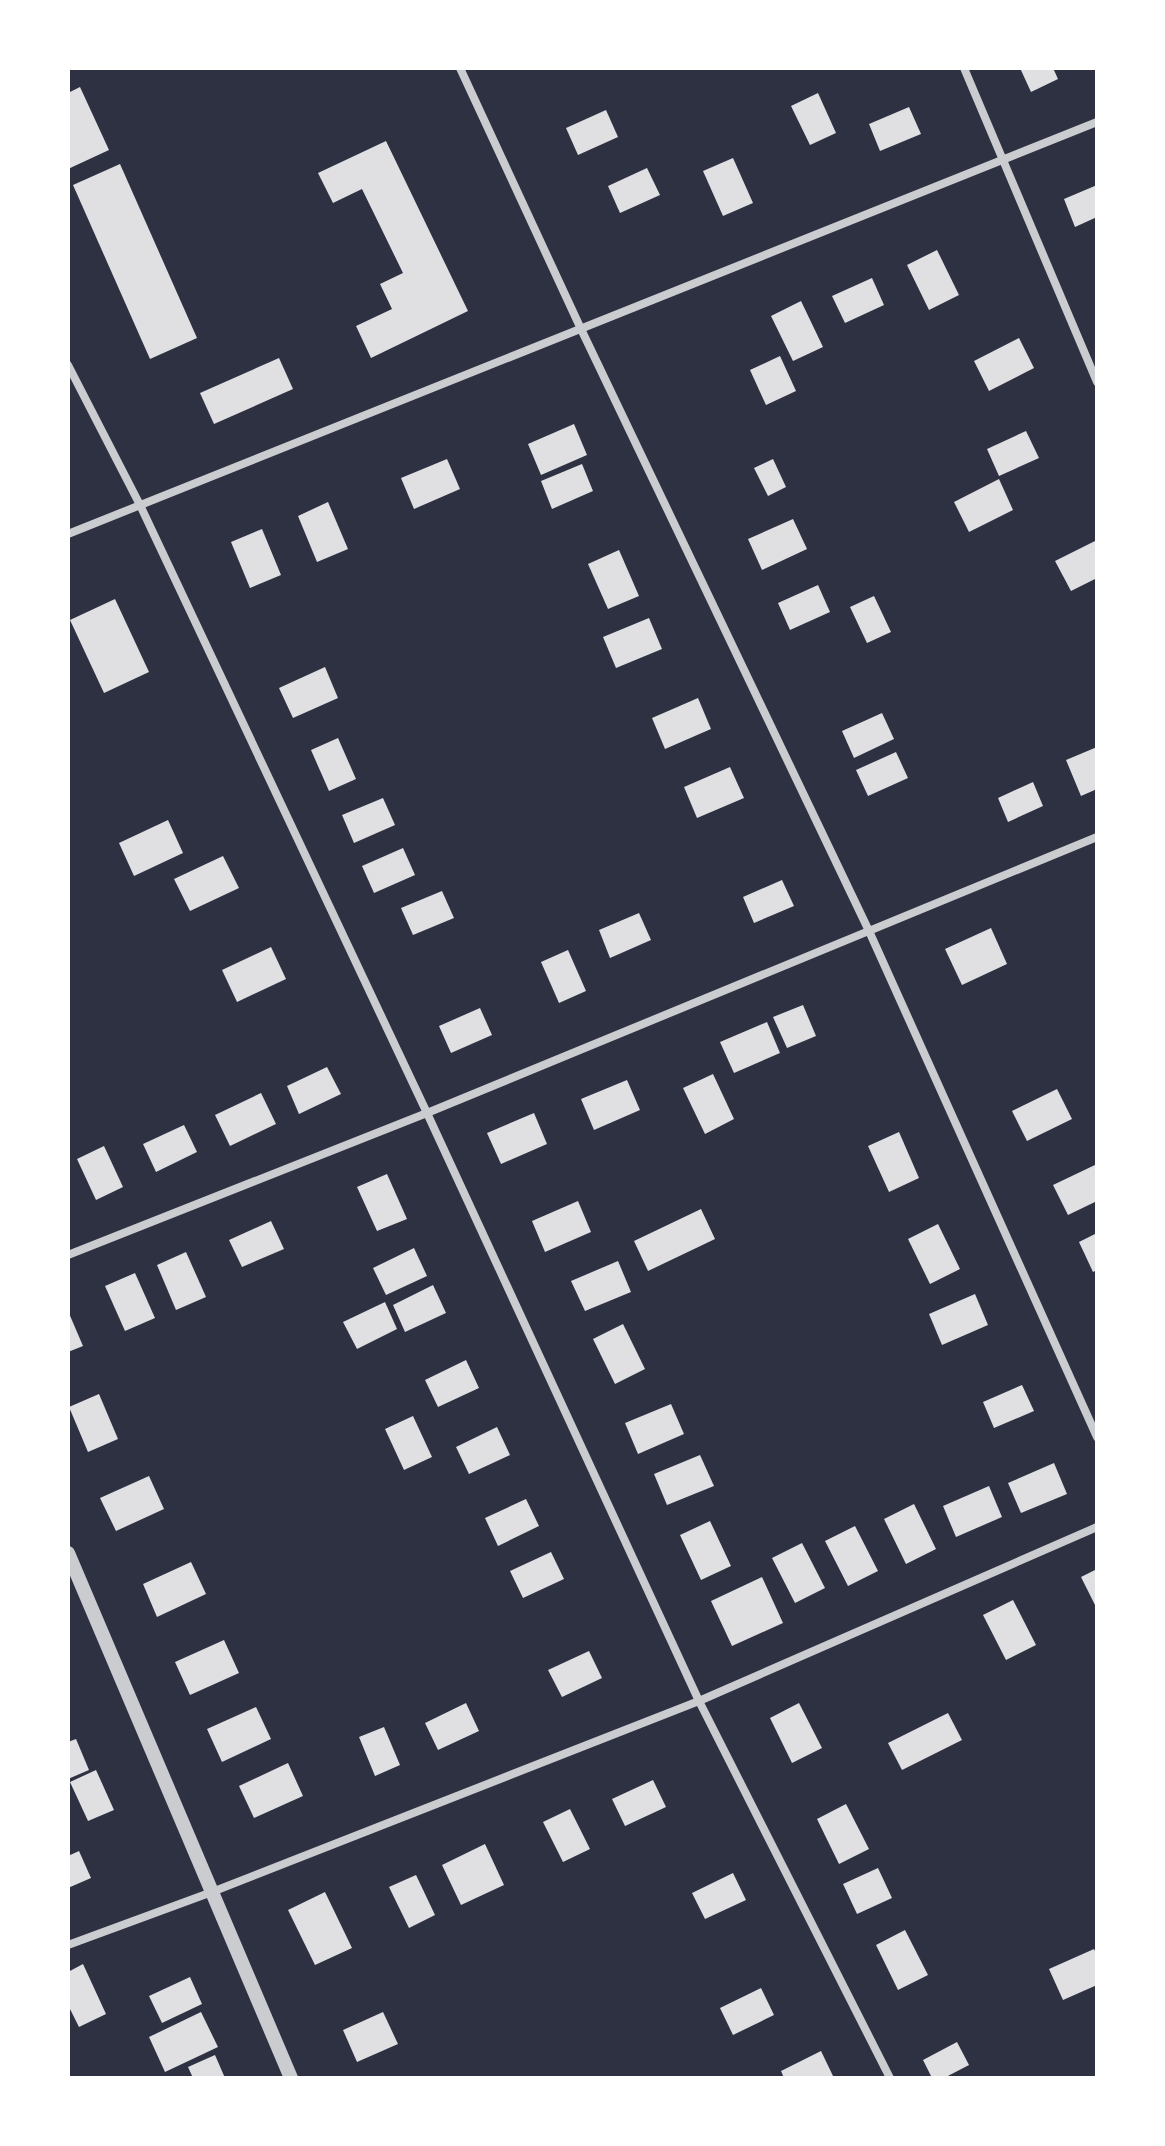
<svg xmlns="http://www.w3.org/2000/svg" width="1165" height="2146" font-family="'Roboto Condensed',sans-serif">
<rect width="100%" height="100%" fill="#2d3142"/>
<g fill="#e0e0e3">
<polygon points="1020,68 1053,68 1058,79 1031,92"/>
<polygon points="80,87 109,150 68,169 68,93"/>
<polygon points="818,93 836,133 810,145 791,106"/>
<polygon points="909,107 921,134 880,151 869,124"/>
<polygon points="606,110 618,137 578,155 566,128"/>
<polygon points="386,141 468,311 371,358 356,326 392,309 380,284 403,273 362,189 333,203 318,173"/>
<polygon points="733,158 753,203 723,216 703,171"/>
<polygon points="120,164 197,338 150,359 73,185"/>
<polygon points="647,168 660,195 620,213 608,186"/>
<polygon points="1097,185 1097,217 1075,227 1064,199"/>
<polygon points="937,250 959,295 929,310 907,265"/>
<polygon points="872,278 884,305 845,323 832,296"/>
<polygon points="801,301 823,347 793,361 771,316"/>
<polygon points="1019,338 1034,368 989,391 974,361"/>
<polygon points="780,356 796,391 766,405 750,370"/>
<polygon points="279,358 293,389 214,424 200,393"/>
<polygon points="574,424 587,455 541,475 528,444"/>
<polygon points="1026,431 1039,458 999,476 987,449"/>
<polygon points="447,459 460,489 414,509 401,478"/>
<polygon points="773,459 786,487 768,496 754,468"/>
<polygon points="582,464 593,491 552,509 541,481"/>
<polygon points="999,479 1013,510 969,532 954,502"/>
<polygon points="328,502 348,549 317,562 298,516"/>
<polygon points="793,519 807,549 762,570 748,539"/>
<polygon points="262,529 281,575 250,588 231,542"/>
<polygon points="1097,540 1097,578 1071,591 1055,561"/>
<polygon points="619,550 639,596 608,609 588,564"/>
<polygon points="818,585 830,612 790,630 778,603"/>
<polygon points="874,596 891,632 867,643 850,607"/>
<polygon points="115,599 149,672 104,693 70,620"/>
<polygon points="649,618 662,649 616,668 603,637"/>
<polygon points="325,667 338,698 293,718 279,688"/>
<polygon points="698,698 711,729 665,749 652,718"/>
<polygon points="882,713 894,739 854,758 842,731"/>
<polygon points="338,738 356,779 329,791 311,750"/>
<polygon points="1097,747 1097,789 1081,796 1066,760"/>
<polygon points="896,752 908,778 868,796 856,770"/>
<polygon points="730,767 744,798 697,818 684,787"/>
<polygon points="1033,782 1043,806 1008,822 998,798"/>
<polygon points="383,798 395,825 354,843 342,815"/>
<polygon points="168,820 183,853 134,876 119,843"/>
<polygon points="403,848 415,875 374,893 362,866"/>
<polygon points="223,856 239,888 190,911 174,879"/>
<polygon points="782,880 794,906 754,923 743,897"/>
<polygon points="442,891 454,918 413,935 401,908"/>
<polygon points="639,913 651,940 610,958 599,930"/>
<polygon points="991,928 1007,964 962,985 945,949"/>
<polygon points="271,947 286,979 237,1002 222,970"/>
<polygon points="568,950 586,991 559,1003 541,962"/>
<polygon points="803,1005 816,1036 787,1048 773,1017"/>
<polygon points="480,1008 492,1035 451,1053 439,1026"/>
<polygon points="767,1022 780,1053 734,1073 720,1042"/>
<polygon points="327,1067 341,1094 299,1114 287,1086"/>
<polygon points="713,1074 734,1119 705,1134 683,1088"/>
<polygon points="627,1080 640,1110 594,1130 581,1099"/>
<polygon points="1057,1089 1072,1119 1027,1141 1012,1111"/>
<polygon points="261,1093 276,1124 230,1146 215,1115"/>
<polygon points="534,1113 547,1144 501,1164 487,1133"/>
<polygon points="184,1125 197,1152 156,1172 143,1144"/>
<polygon points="899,1132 919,1178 889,1192 868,1146"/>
<polygon points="104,1146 123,1187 96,1200 77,1159"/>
<polygon points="1097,1164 1097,1201 1068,1215 1053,1185"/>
<polygon points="387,1174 407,1219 377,1231 357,1187"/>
<polygon points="578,1201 591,1232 545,1252 532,1221"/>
<polygon points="701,1209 715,1239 648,1271 634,1241"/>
<polygon points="271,1221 284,1249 242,1267 229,1240"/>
<polygon points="938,1224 960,1269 930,1284 908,1239"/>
<polygon points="1097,1233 1097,1270 1093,1272 1079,1242"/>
<polygon points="414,1248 427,1276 386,1295 373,1268"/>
<polygon points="186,1252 206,1297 176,1310 157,1265"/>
<polygon points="618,1261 631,1292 585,1311 571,1281"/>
<polygon points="135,1273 155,1318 125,1331 105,1286"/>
<polygon points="433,1285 446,1313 405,1332 393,1305"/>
<polygon points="975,1294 988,1325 942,1345 929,1314"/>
<polygon points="385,1302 397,1329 357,1349 343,1322"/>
<polygon points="68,1311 83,1346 68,1352"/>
<polygon points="623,1324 645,1369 615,1384 593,1339"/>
<polygon points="466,1360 479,1388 438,1407 425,1380"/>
<polygon points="1022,1385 1034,1411 994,1428 983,1402"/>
<polygon points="99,1394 118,1439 88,1452 69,1407"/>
<polygon points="671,1404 684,1434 638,1454 625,1423"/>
<polygon points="413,1416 432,1457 404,1470 385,1429"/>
<polygon points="497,1427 510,1455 469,1474 456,1447"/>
<polygon points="700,1455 714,1486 667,1505 654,1474"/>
<polygon points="1054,1463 1067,1494 1021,1513 1008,1483"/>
<polygon points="149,1476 164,1509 116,1531 100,1498"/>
<polygon points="989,1486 1002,1517 956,1537 943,1506"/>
<polygon points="526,1499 539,1526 498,1546 485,1518"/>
<polygon points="914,1504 936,1549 906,1564 884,1519"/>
<polygon points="710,1521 731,1566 701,1580 680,1535"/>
<polygon points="855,1526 878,1571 848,1586 825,1541"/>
<polygon points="802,1543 825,1588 795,1603 772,1558"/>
<polygon points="551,1552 564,1579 523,1598 510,1571"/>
<polygon points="191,1562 206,1594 157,1617 143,1584"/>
<polygon points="1097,1569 1097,1609 1081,1577"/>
<polygon points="762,1577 783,1623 732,1646 711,1601"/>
<polygon points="1013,1600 1036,1645 1006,1660 983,1615"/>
<polygon points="224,1640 239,1673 190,1695 175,1662"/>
<polygon points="589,1651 602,1678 562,1697 548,1670"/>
<polygon points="466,1703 479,1731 438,1750 425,1723"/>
<polygon points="799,1703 822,1748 792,1763 770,1718"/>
<polygon points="256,1707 271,1739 222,1762 207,1729"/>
<polygon points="948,1713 962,1740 902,1770 888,1743"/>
<polygon points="384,1727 400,1765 375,1776 359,1737"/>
<polygon points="76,1739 89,1770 68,1779 68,1742"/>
<polygon points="288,1763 303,1796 254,1818 239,1786"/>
<polygon points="96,1770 114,1810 88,1821 70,1782"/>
<polygon points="653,1780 666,1807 625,1826 612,1799"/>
<polygon points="846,1804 869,1849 839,1864 817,1819"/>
<polygon points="570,1809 590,1849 563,1862 543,1822"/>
<polygon points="485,1844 504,1885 461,1905 442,1865"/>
<polygon points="79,1851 91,1878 68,1888 68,1856"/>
<polygon points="878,1868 892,1898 857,1914 843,1884"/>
<polygon points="733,1873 746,1900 705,1919 692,1893"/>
<polygon points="416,1875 435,1915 409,1928 389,1887"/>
<polygon points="325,1892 352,1948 315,1965 288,1910"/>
<polygon points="905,1930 928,1975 898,1990 876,1945"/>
<polygon points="1094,1949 1097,1955 1097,1985 1063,2000 1049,1969"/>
<polygon points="83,1964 106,2014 79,2027 68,2005 68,1972"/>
<polygon points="190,1977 202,2004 162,2023 149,1996"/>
<polygon points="761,1988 774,2015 733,2035 720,2008"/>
<polygon points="201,2012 218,2047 165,2072 149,2037"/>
<polygon points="383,2012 398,2044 357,2062 343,2030"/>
<polygon points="957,2042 969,2065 944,2078 932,2078 923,2060"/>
<polygon points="821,2051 834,2078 784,2078 781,2071"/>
<polygon points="215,2055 225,2078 193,2078 188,2067"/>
</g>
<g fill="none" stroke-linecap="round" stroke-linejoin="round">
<g stroke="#caccd0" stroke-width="8">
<polyline points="460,68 581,329 869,931 1097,1437"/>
<polyline points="964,68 1097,382"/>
<polyline points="68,365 140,505 427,1113 699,1701 890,2078"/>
<polyline points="68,534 1097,122"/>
<polyline points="68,1255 427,1113 1097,837"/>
<polyline points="68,1945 212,1892 699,1701 1097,1527"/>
</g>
<polyline stroke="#caccd0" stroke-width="14" points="68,1553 291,2078"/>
</g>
<rect width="1165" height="2146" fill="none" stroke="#ffffff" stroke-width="140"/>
</svg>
